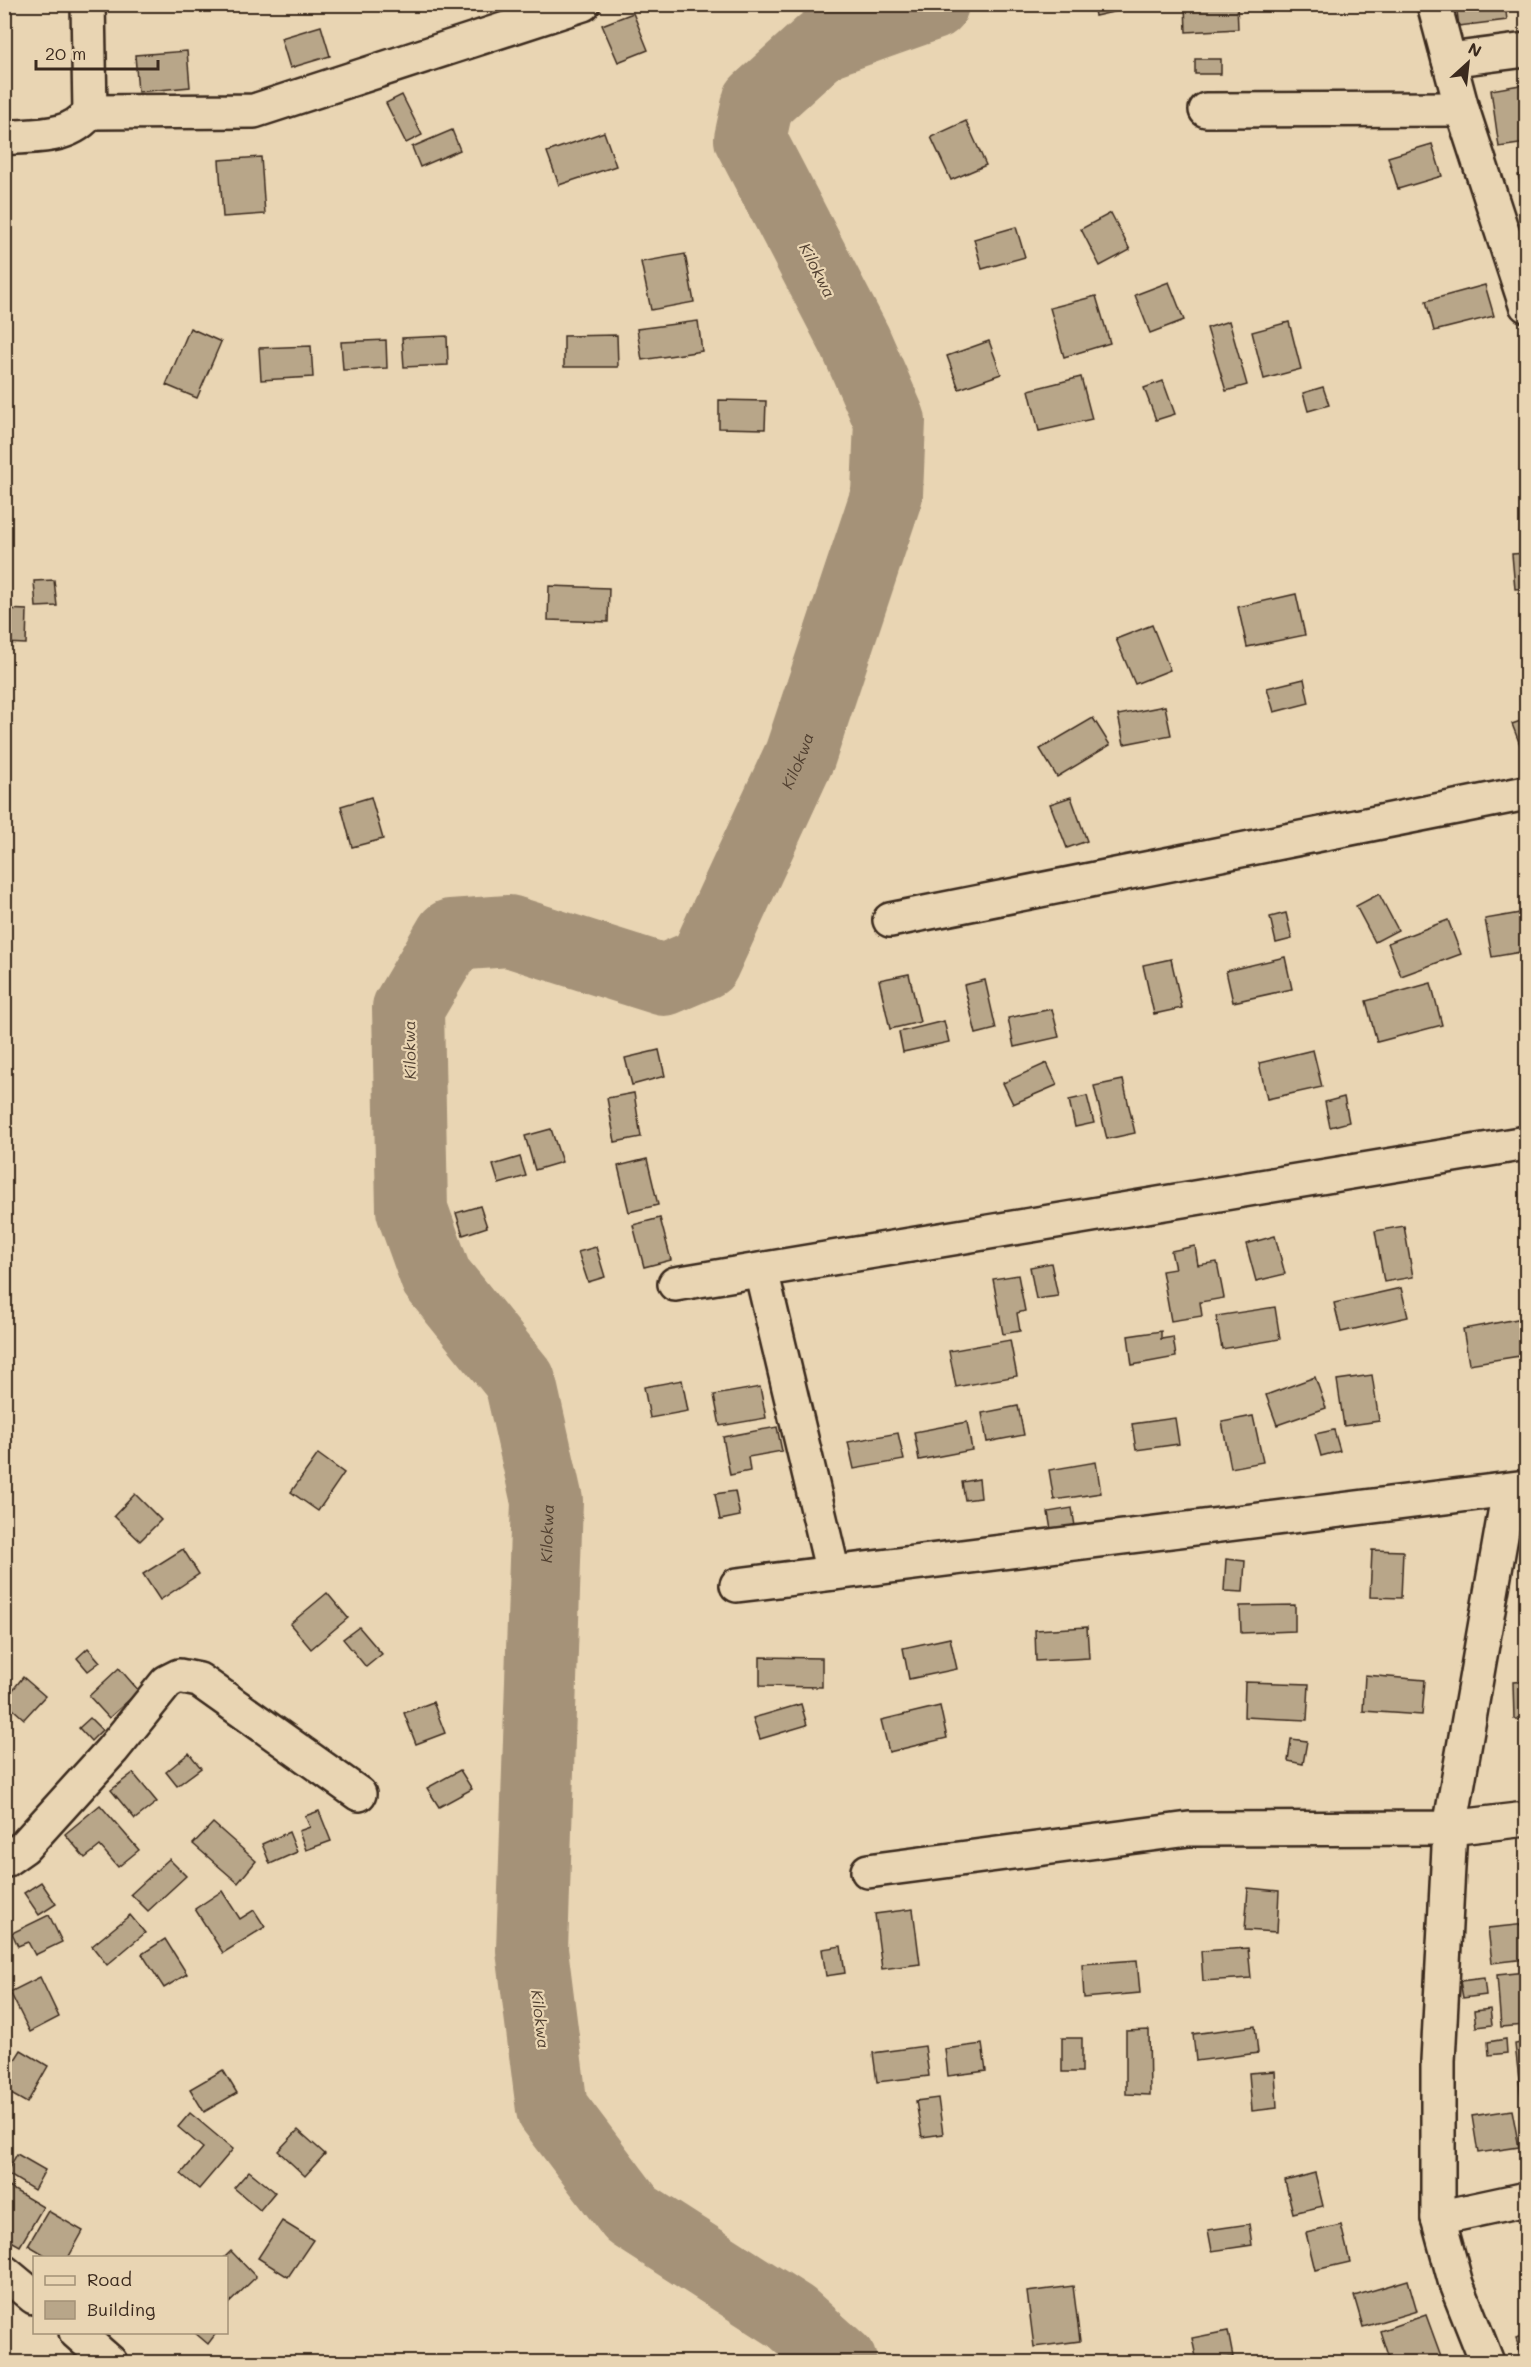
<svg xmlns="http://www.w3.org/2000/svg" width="1531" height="2367" font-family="Mali,sans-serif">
<rect width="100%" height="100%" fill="#e9d5b3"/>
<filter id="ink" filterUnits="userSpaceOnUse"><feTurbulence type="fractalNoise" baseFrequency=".0167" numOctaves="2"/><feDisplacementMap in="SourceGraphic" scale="12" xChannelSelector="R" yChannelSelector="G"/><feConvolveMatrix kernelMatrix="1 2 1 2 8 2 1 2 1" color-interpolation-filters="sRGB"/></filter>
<g filter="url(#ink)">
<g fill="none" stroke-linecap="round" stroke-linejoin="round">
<path stroke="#a59278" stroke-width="72" id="s1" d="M841 2362 791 2317 632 2215 552 2109 532 1950 547 1501 520 1381 436 1277 412 1210 408 1008 451 935 509 931 664 980 704 963 800 755 887 494 890 421 855 341 750 139 758 102 823 43 933 4"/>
</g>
<g fill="#b8a689" stroke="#3b2a1e" stroke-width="1.5">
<polygon points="1093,4 1144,4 1144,5 1095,16"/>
<polygon points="1185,4 1237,4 1238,29 1186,32"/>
<polygon points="1456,4 1505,4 1507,20 1459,26"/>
<polygon points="633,13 648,50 618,62 602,25"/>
<polygon points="321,26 330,56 290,68 281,38"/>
<polygon points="187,51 190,87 138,92 135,55"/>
<rect x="1195" y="59" width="26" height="15"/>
<polygon points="1526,84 1526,143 1499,147 1491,90"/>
<polygon points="402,95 422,135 406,143 386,103"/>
<polygon points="966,121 986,165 951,180 931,137"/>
<polygon points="452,130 460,150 420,167 412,147"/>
<polygon points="604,132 616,166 559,185 547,152"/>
<polygon points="1432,144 1442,176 1398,189 1388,157"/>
<polygon points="261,157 265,214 223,217 219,160"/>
<polygon points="1526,173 1526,204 1518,175"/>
<polygon points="1111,213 1130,250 1100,266 1081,229"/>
<polygon points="1016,227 1025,257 982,269 974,239"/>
<polygon points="685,254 694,302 651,310 641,262"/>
<polygon points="1169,282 1184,320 1150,333 1135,295"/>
<polygon points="1485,285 1494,316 1434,331 1426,301"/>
<polygon points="1096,296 1110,343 1064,357 1050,308"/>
<polygon points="698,321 702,351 642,360 637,329"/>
<polygon points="1229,321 1247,385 1226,391 1207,328"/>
<polygon points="1289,322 1301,369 1264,379 1252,332"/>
<polygon points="190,328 221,342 197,398 166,385"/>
<polygon points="617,335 618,367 564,367 564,336"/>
<polygon points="447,336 448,365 404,367 402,338"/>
<polygon points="386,340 387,368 343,370 341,342"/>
<polygon points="989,341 1001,374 959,389 947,356"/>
<polygon points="311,346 313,377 261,380 259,348"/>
<polygon points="1081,377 1092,419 1039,431 1029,390"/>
<polygon points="1163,381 1175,414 1156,420 1144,388"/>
<polygon points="1323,387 1329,405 1308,411 1303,393"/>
<polygon points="719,400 766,401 765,429 719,428"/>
<polygon points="1526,553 1526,588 1515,589 1512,554"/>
<polygon points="54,580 57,606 36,607 34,581"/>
<polygon points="549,586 609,588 608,622 548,620"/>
<polygon points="1296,594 1305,635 1247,647 1238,607"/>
<polygon points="4,609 27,610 26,644 4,643"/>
<polygon points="1152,625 1170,670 1135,684 1116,639"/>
<polygon points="1304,679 1309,703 1274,712 1267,688"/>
<polygon points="1165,706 1171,735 1124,744 1118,715"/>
<polygon points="1093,718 1110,745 1057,777 1040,749"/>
<polygon points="1526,719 1526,760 1512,724"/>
<polygon points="371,797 383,839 352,847 341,806"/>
<polygon points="1071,797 1087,841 1067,848 1050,804"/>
<polygon points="1379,894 1398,930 1375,942 1356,906"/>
<polygon points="1526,912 1526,951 1492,957 1485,919"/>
<polygon points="1286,913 1292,939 1276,943 1270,917"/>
<polygon points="1448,920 1461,954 1401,976 1388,943"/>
<polygon points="1285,957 1292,989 1233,1002 1226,971"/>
<polygon points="1171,959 1182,1008 1154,1014 1143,965"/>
<polygon points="909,974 920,1022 890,1029 879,980"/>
<polygon points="985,980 996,1029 976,1034 964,985"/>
<polygon points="1431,983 1442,1025 1377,1042 1366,1001"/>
<polygon points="1052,1009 1059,1037 1014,1047 1008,1018"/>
<polygon points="944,1021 949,1042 903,1052 899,1032"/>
<polygon points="659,1050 665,1076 632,1085 625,1058"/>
<polygon points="1313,1050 1322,1087 1267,1099 1259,1063"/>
<polygon points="1047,1063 1057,1085 1013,1104 1003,1083"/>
<polygon points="1123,1080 1135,1133 1107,1139 1094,1086"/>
<polygon points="634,1093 641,1137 615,1142 607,1098"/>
<polygon points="1087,1096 1094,1123 1075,1127 1069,1100"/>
<polygon points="1344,1097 1349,1122 1330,1127 1325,1102"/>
<polygon points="551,1129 562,1162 535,1170 525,1136"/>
<polygon points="520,1157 526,1176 499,1184 493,1165"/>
<polygon points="647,1159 658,1205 629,1212 618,1166"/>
<polygon points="480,1206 487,1227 463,1235 456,1213"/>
<polygon points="660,1218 671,1260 644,1267 633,1225"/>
<polygon points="1404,1226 1413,1277 1384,1282 1375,1231"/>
<polygon points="1275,1236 1285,1274 1256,1281 1246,1244"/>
<polygon points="1195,1246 1198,1265 1217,1262 1224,1298 1200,1302 1202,1316 1171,1321 1162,1271 1175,1269 1171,1251"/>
<polygon points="596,1247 605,1277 588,1282 578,1252"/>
<polygon points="1051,1263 1058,1296 1036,1299 1030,1267"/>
<polygon points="1018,1275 1025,1311 1017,1313 1020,1331 1003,1334 993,1279"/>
<polygon points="1401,1288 1408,1317 1341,1332 1334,1303"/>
<polygon points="1275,1307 1280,1339 1222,1349 1216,1316"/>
<polygon points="1523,1318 1526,1355 1469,1364 1463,1329"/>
<polygon points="1161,1331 1161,1339 1173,1337 1176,1357 1132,1365 1128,1336"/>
<polygon points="1010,1340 1017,1376 956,1387 949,1351"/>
<polygon points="1372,1375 1379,1421 1344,1426 1337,1380"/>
<polygon points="1315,1377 1326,1408 1277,1425 1266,1395"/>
<polygon points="682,1380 688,1411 650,1418 644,1387"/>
<polygon points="760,1387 766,1418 720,1426 714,1395"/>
<polygon points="1018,1406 1024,1435 987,1442 982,1413"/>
<polygon points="1253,1416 1263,1462 1231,1468 1222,1422"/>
<polygon points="1175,1418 1179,1444 1136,1450 1132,1424"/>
<polygon points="967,1422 972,1450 919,1460 914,1432"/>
<polygon points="777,1427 782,1451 748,1457 750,1471 730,1475 723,1437"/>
<polygon points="1334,1430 1340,1451 1321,1456 1315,1434"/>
<polygon points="898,1433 904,1460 854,1469 848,1442"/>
<polygon points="318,1454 344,1473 318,1511 291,1492"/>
<polygon points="1096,1462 1101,1493 1054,1500 1049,1470"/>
<polygon points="979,1479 981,1498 965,1500 962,1482"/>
<polygon points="735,1491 740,1516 720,1520 715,1494"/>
<polygon points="135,1494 161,1520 140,1541 114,1516"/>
<polygon points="1072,1508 1076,1532 1052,1536 1048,1512"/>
<polygon points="183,1549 199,1574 160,1600 143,1574"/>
<polygon points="1372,1550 1403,1551 1401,1598 1370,1597"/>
<polygon points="1226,1559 1245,1561 1243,1592 1224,1591"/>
<polygon points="327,1593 348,1618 311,1649 290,1624"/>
<polygon points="1295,1605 1295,1631 1241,1633 1240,1606"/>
<polygon points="359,1627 382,1654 366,1667 343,1639"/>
<polygon points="1087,1627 1089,1658 1036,1661 1035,1630"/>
<polygon points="950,1638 957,1669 909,1679 903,1648"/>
<polygon points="88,1648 100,1662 88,1671 77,1658"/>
<polygon points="760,1657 822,1658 822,1687 760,1686"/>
<polygon points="119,1668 139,1691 109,1718 89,1696"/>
<polygon points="1365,1675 1425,1680 1422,1715 1363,1711"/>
<polygon points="23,1677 45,1696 24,1719 4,1701"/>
<polygon points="1526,1681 1526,1719 1514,1719 1513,1682"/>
<polygon points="1245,1682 1309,1684 1307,1720 1244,1717"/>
<polygon points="433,1702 445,1733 416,1744 404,1713"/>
<polygon points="801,1704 807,1725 760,1739 753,1718"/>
<polygon points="940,1706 947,1738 889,1752 881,1720"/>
<polygon points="90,1718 102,1730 91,1741 79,1728"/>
<polygon points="1291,1739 1307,1741 1303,1764 1288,1761"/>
<polygon points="189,1753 201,1768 177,1786 166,1772"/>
<polygon points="460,1770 472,1789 439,1807 427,1788"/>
<polygon points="133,1773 157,1802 135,1819 111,1790"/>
<polygon points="100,1805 139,1850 118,1867 100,1846 85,1858 65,1834"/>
<polygon points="319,1811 331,1841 306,1850 299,1831 310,1827 305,1816"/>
<polygon points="213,1823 256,1861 238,1883 193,1844"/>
<polygon points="289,1832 297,1852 270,1864 262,1844"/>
<polygon points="169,1859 186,1876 148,1911 131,1894"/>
<polygon points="41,1882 56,1904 39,1915 24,1893"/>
<polygon points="1248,1888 1279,1891 1277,1932 1245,1930"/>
<polygon points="222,1891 240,1919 254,1910 265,1927 223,1953 195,1909"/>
<polygon points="913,1909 920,1964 882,1969 875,1914"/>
<polygon points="49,1915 62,1942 35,1955 28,1942 18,1946 12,1933"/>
<polygon points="130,1915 145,1933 107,1965 92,1946"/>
<polygon points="1526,1924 1526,1959 1492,1963 1488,1928"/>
<polygon points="165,1939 187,1974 164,1988 142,1954"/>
<polygon points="841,1946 845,1973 826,1976 822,1949"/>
<polygon points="1248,1948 1251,1978 1203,1981 1201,1951"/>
<polygon points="1137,1960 1140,1993 1084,1998 1082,1964"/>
<polygon points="1526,1972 1526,2025 1501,2027 1497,1975"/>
<polygon points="40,1977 59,2017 30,2032 10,1992"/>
<polygon points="1484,1978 1486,1995 1463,1998 1460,1981"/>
<polygon points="1490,2009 1492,2025 1476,2027 1474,2011"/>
<polygon points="1255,2026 1258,2053 1196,2061 1193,2034"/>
<polygon points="1149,2030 1150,2095 1126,2094 1126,2031"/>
<rect x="1062" y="2038" width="20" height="34"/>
<polygon points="1506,2039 1507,2053 1489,2055 1488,2042"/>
<polygon points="1526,2042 1526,2097 1521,2098 1515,2044"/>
<polygon points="982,2044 986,2071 948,2076 945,2049"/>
<polygon points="925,2046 929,2076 877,2082 873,2053"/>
<polygon points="21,2050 48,2066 27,2103 4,2090 4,2077"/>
<polygon points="223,2070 237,2093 204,2112 190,2089"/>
<polygon points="1275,2071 1277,2108 1252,2111 1249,2073"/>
<polygon points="938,2098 943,2134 922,2137 916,2101"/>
<polygon points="1512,2110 1519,2147 1478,2153 1472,2116"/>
<polygon points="190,2113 233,2149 199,2189 181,2174 203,2148 178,2127"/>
<polygon points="298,2130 325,2154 305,2176 278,2151"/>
<polygon points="17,2154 45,2170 34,2190 6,2173"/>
<polygon points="249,2171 275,2192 260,2210 234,2188"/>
<polygon points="1315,2173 1323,2206 1293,2213 1285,2181"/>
<polygon points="4,2184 43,2207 20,2246 4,2237"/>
<polygon points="48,2211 83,2231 68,2258 50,2258 28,2245"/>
<polygon points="282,2221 313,2240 288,2277 258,2258"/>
<polygon points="1249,2224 1252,2245 1212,2251 1208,2230"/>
<polygon points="1341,2225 1350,2262 1315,2270 1306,2233"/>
<polygon points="231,2251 256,2277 226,2306 226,2258 224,2258"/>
<polygon points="1408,2280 1417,2311 1363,2327 1354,2296"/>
<polygon points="1073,2286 1080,2341 1034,2347 1027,2292"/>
<polygon points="1426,2315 1441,2356 1422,2362 1390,2362 1380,2331"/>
<polygon points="1228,2331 1233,2357 1197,2362 1192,2338"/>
<polygon points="194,2332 217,2332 208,2344"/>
<polygon points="1526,2335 1526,2362 1524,2362 1516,2339"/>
</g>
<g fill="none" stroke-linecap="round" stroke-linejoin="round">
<defs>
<g id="street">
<polyline points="1434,4 1462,109 1526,305"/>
<polyline points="1449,60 1526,50"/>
<polyline points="1206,110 1462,109"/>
<polyline points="90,112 254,111 583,4"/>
<path d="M4 138C36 135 70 139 90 112L88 4"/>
<polyline points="890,920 1526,793"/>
<polyline points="761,1270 833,1573"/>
<polyline points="675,1284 1526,1143"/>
<polyline points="737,1585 1526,1487"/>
<polyline points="4,1861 24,1847 112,1750 167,1682 179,1676 199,1680 359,1794"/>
<polyline points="868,1871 1189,1829 1450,1828 1526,1819"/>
<polyline points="1438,2218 1526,2199"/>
<polyline points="4,2272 34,2297"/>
<polyline points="76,2332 110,2362"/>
<polyline points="1487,2362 1456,2284 1438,2218 1438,2061 1450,1828 1509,1490"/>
</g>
</defs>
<use href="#street" stroke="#3b2a1e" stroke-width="38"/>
<use href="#street" stroke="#e9d5b3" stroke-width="33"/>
</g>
</g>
<g text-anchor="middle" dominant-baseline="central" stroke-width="4.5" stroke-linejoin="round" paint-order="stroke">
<g font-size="16" font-style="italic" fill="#503f30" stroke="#e9d5b3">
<text transform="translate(818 270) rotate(63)">Kilokwa</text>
<text stroke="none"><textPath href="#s1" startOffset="2100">Kilokwa</textPath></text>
<text transform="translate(409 1050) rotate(-91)">Kilokwa</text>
<text stroke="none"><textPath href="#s1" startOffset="966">Kilokwa</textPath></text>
<text transform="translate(541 2019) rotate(83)">Kilokwa</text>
</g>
</g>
<rect width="1531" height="2367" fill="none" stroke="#e9d5b3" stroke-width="24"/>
<rect x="12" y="12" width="1507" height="2343" fill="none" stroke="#3b2a1e" stroke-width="2" filter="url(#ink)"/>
<rect x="33" y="2256" width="195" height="78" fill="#e9d5b3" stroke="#a39177" stroke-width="1.5"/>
<rect x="45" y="2276" width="30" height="9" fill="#e9d5b3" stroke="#a39177" stroke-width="1.5"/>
<text x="87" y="2286" font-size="18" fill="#3b2a1e">Road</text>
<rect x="45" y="2301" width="30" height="18" fill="#b8a689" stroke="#a39177" stroke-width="1.5"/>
<text x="87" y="2316" font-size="18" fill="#3b2a1e">Building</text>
<g transform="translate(1468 63) rotate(27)" stroke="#e9d5b3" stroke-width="4.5" paint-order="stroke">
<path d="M0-4.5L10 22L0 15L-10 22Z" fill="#3b2a1e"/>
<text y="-9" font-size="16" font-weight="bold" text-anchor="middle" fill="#3b2a1e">N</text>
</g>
<path d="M36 60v9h122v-9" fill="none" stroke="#3b2a1e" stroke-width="3"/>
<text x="45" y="60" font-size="18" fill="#3b2a1e" stroke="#e9d5b3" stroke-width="4.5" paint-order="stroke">20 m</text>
</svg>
